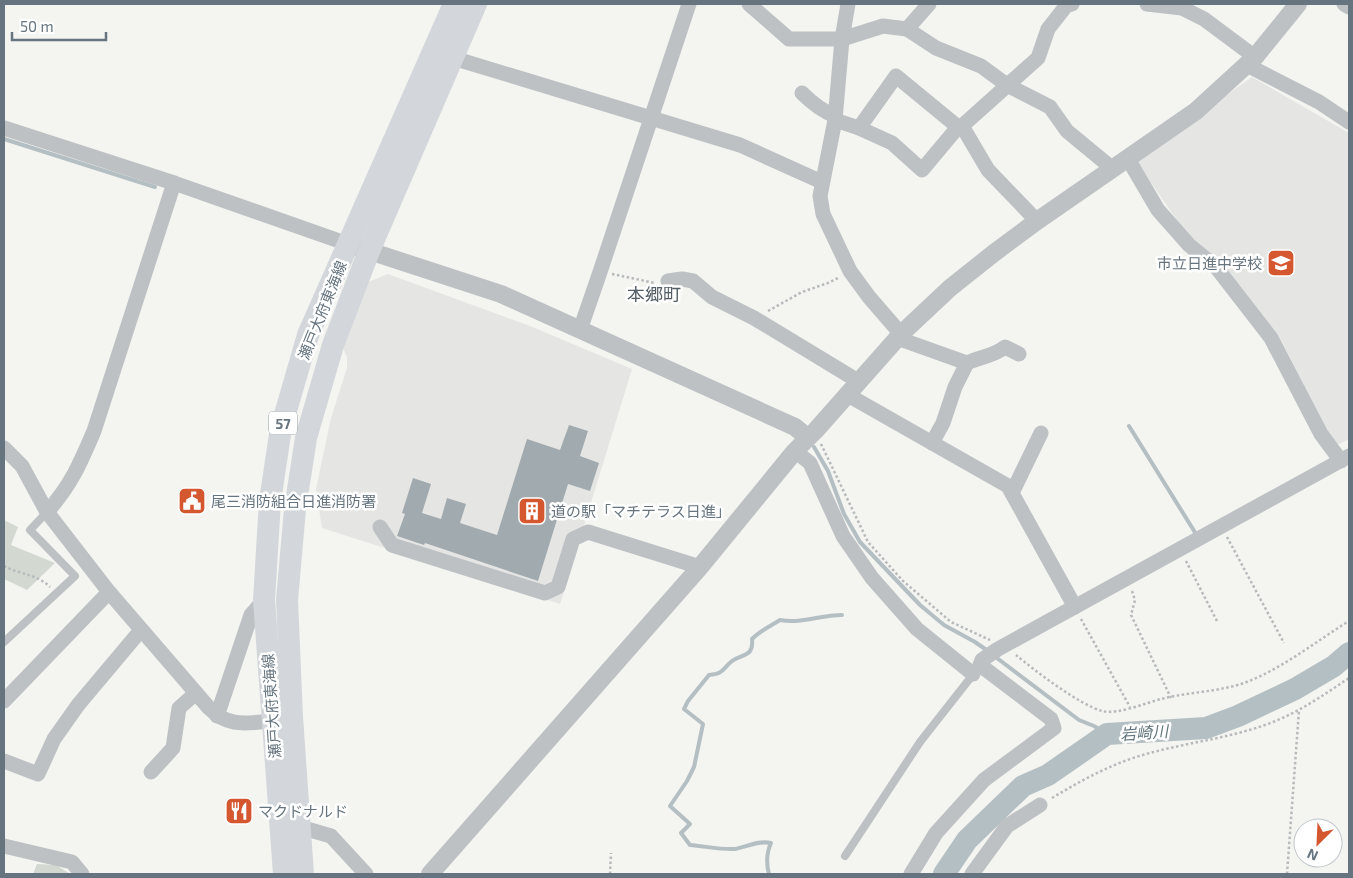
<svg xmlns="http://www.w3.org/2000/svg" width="1353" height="878" font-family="'Exo 2','Noto Sans JP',sans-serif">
<rect width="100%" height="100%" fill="#f4f4f0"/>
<g fill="#e5e6e4">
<polygon points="1252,77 1349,133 1349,439 1335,446 1280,338 1257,311 1200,253 1135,160"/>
<polygon points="388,274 530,326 632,369 560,604 322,528 316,489 331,418 347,368 347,357 343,348 366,283"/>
</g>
<g fill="#d3d9d0">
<polygon points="4,520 18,527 11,545 55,563 27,590 4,579"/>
<polygon points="37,864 56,865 70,874 33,874"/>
</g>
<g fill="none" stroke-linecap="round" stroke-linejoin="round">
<g stroke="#b4bfc3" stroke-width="4">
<polyline points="4,139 155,187"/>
<polyline points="1129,426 1196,534"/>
<polyline points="814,447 828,471 844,514 860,542 920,605 944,625 975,642 988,651"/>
<polyline points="993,655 1079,720 1094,726 1107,734"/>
<path d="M769 874C766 863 766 854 771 843 759 840 746 847 735 849 721 850 704 846 690 845L681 833 690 824 670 806 687 781 694 767 703 724 684 709 688 701 709 675C724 674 722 669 732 661 742 654 754 657 752 639 760 631 770 626 780 620 802 624 820 615 842 615"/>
</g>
<polyline stroke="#b4bfc3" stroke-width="22" points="944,874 967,840 1023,786 1048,775 1107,734 1206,728 1238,716 1295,689 1334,666 1349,653"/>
</g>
<polygon fill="#a1aaae" points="569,425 588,431 580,456 599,463 590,491 568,484 538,581 425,543 424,545 397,536 405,514 402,513 413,478 431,484 422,513 441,519 447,498 466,504 460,523 497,535 527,439 560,450"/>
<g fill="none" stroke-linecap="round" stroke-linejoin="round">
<g stroke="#b7babc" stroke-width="2.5" stroke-dasharray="2.5 2.5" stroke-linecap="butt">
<polyline points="612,274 655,283"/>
<polyline points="768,311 802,292 828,283 840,277"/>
<polyline points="821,444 868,542 903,581 951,622 990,640"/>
<polyline points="1227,537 1284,643"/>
<polyline points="1186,561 1218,623"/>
<path d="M4 566C18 574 37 574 50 587"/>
<polyline points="1132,591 1135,600 1131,615 1171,698"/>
<polyline points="1081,619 1130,707"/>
<path d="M1016 655C1035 671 1080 705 1102 711 1118 715 1145 703 1161 699 1188 692 1218 692 1244 683 1282 669 1315 642 1349 621"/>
<path d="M1052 798C1077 783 1102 769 1130 759 1177 743 1227 740 1273 722 1301 711 1325 694 1349 678"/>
<polyline points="610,874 611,853"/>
<polyline points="1287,874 1299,710"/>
</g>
<g stroke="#bdc1c4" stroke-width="8">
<polyline points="4,642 75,576 30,530 47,512"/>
<polyline points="845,856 920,742 975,672"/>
</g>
<g stroke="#bdc1c4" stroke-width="15">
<polyline points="749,4 789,39 842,39 883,26 907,29 936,48 981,66 1007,85 1050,107 1067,131 1113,169"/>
<polyline points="848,4 842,39 835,120 820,196 823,214 850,271 869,297 901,334"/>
<polyline points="1147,4 1182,8 1204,19 1255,57"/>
<polyline points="1344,4 1349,7"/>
<polyline points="907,29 929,4"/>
<polyline points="453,58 740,145 822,182"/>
<polyline points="1247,65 1319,102 1349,122"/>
<path d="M802 93C812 103 822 111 835 116"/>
<polyline points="835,120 859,128 892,143 922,170 958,127 962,126 1038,58 1048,29 1066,6 1072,4"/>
<polyline points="962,126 988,170 1037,221"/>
<polyline points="4,128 174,183 348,244"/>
<polyline points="859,128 896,76 958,127"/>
<polyline points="1128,159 1158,210 1189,245 1216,267 1271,338 1321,434 1341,461"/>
<polyline points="668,281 682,279 693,281 712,297 754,318 858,381"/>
<polyline points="580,330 600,272 689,4"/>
<path d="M897 338 967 363C980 357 994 356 1005 347L1019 354"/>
<polyline points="846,394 1008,486 1075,607"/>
<polyline points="932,443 943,423 955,387 967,363"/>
<path d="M4 448 22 466 47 512 109 592 209 708C229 728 246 723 272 721"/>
<polyline points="795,451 810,463 843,536 872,578 917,629 973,674"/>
<polyline points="1012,493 1041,433"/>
<path d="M47 512C71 485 80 464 94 431L174 183"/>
<polyline points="380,527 392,545 545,593 558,587 573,539 588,532 700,567"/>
<polyline points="4,701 109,592"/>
<polyline points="217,716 251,615 264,600"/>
<polyline points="4,761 38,774 54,739 78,705 141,630"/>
<polyline points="151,772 173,748 179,708 196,693"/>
<polyline points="300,827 331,836 366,874"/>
<polyline points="4,846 72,862 82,874"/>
<polyline points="911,874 936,833 984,780 1054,728 1051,719 980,665 982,660 998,649 1349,456"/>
<polyline points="972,874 1007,826 1040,805"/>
</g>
<g stroke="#bdc1c4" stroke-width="18">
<polyline points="357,247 501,294 795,427 807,437"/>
<polyline points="430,874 700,567 795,451 816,430 901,334 950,288 994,253 1037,221 1196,111 1255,57 1298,4"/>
</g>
<g stroke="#d3d7db" stroke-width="22">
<polyline points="284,874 264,600 270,501 281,428 308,335 454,4"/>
<polyline points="303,874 292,717 287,600 295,509 306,438 333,345 369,251 476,4"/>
</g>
</g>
<defs>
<symbol id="school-square" viewBox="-11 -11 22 22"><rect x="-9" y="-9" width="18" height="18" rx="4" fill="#d45730" stroke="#fff"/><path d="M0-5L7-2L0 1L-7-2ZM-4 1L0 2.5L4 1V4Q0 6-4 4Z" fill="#fff"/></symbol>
<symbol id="civic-square" viewBox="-11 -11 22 22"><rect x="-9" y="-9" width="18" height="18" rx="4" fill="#d45730" stroke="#fff"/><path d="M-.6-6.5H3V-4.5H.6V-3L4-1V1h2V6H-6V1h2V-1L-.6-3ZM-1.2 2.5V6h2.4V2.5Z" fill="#fff"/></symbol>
<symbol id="building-square" viewBox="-11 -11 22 22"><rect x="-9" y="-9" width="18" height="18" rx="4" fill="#d45730" stroke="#fff"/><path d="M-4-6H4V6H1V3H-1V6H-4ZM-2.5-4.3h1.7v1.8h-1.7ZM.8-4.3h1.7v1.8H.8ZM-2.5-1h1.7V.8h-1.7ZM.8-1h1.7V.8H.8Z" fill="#fff"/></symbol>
<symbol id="restaurant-square" viewBox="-11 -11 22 22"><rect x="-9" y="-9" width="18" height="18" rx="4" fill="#d45730" stroke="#fff"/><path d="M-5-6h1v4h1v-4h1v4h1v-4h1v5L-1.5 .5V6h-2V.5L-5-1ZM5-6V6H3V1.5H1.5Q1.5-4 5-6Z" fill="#fff"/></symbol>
</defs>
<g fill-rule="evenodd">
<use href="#school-square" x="1265" y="247" width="32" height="32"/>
<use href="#civic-square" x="176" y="485" width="32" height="32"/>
<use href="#building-square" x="516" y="495" width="32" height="32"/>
<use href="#restaurant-square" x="223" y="795" width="32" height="32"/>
</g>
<g text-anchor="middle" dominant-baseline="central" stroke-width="5" stroke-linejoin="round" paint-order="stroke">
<rect fill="#fff" stroke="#939ea5" stroke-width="1" x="269" y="411.5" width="28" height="23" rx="4"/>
<g font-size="14" font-weight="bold" fill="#65747f">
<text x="283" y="423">57</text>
</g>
<g font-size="15" fill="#65747f" stroke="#fff" text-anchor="start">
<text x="1262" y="263" text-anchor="end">市立日進中学校</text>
<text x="211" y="501">尾三消防組合日進消防署</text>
<text x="551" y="511">道の駅「マチテラス日進」</text>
<text x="258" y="811">マクドナルド</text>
</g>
<g font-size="15" fill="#65747f" stroke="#fff">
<text transform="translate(322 310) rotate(-68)">瀬戸大府東海線</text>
<text transform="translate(271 706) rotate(-94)">瀬戸大府東海線</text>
</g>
<g font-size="16" font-style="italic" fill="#61757c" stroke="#fff">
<text transform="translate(1144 732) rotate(-4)">岩崎川</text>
</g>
<g font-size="18" fill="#535d65" stroke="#fff">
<text x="654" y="294">本郷町</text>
</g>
</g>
<rect width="1353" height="878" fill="none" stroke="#65747f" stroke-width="10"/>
<g transform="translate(1318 843) rotate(204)"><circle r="24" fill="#ffffff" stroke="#c1c7cc"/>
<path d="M0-4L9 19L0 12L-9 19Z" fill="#d45730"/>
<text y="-8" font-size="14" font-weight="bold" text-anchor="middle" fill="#65747f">N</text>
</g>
<path d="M12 32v8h94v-8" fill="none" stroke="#65747f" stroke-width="2.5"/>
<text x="20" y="32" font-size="15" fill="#65747f" stroke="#ffffff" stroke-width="4" paint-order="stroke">50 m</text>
</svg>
